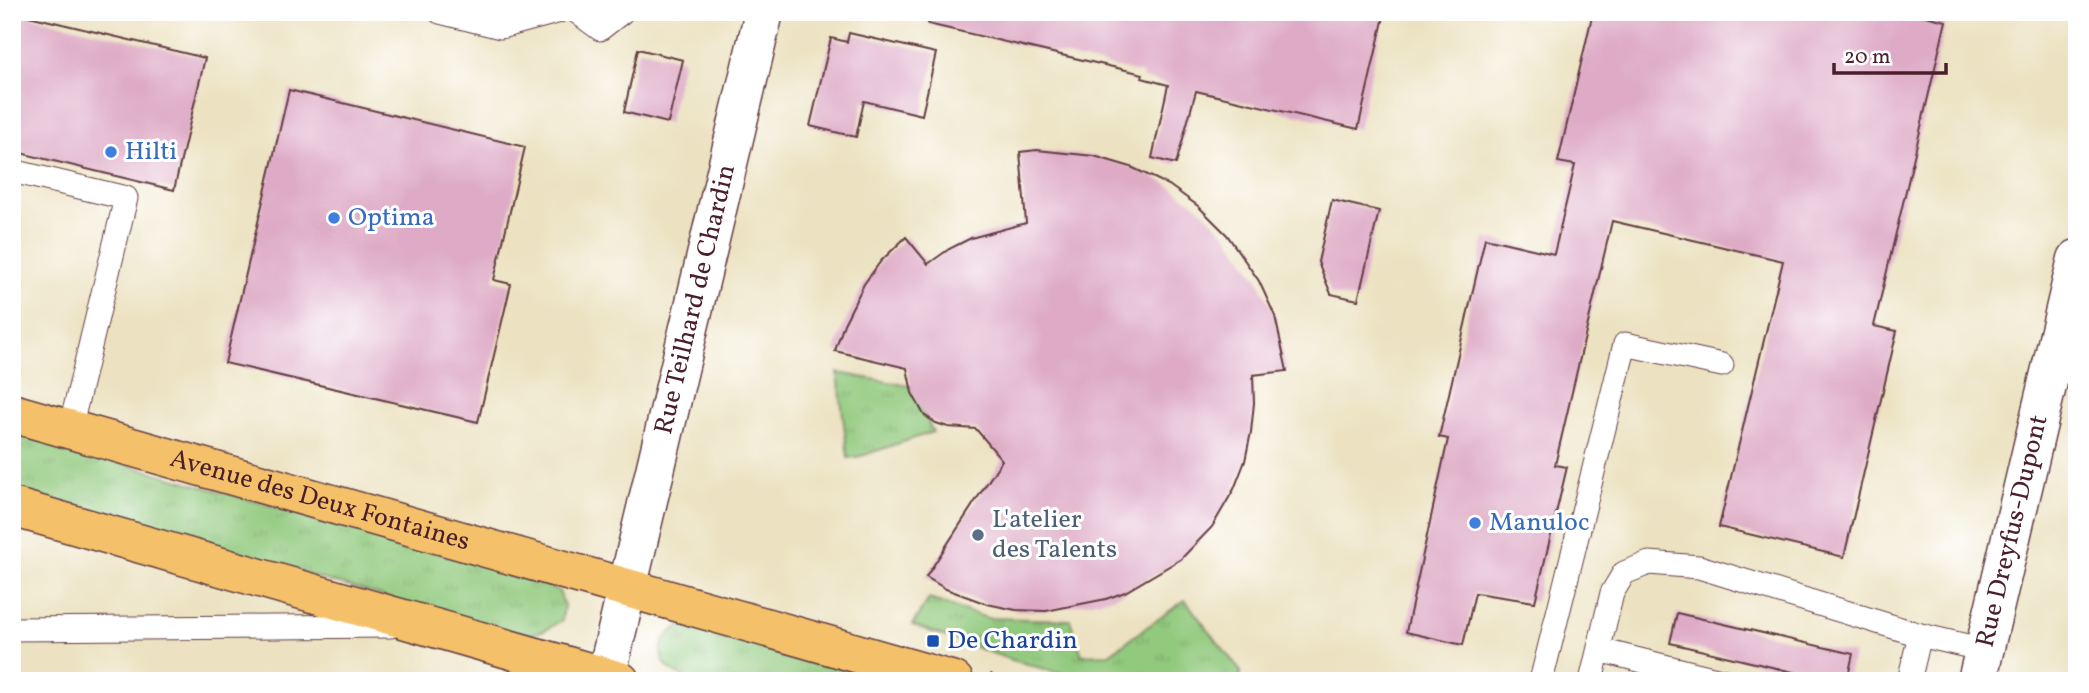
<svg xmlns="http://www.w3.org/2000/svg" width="2089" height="693" font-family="Vollkorn,serif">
<defs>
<pattern id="grass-tufts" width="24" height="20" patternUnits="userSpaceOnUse" patternTransform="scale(1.75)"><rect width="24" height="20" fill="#91c97d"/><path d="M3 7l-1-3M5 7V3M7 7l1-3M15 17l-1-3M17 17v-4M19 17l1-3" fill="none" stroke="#7fac6c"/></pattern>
</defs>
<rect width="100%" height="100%" fill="#fff"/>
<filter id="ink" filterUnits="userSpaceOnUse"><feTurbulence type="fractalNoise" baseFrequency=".0143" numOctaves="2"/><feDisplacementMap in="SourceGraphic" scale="14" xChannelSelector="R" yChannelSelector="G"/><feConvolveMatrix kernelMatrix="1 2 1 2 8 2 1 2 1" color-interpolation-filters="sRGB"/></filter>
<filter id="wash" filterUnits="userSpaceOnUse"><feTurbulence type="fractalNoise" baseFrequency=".00686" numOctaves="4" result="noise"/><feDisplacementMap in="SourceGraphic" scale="28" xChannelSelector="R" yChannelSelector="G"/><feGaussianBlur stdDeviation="1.57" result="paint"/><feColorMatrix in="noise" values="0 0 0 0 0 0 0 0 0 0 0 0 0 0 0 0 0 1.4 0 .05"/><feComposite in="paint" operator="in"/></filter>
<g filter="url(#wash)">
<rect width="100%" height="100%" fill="#ece2c1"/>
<g fill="url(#grass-tufts)" stroke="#6e7454" stroke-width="2">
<polygon points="838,373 910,386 933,432 861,456 848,458"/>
<polygon points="12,432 542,583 559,591 564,605 562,620 545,630 523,637 12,489"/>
<polygon points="929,599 987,618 1070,620 1082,655 1109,654 1185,600 1241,672 1238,681 1088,681 1012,660 912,625"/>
<path d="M687 624 891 681H695C686 678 677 676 670 669 650 652 667 629 687 624Z"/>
</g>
<g id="blocks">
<g fill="#deaac6">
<polygon points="12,12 205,58 174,190 12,151"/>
<polygon points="930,12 1385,12 1358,129 1196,91 1176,164 1152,158 1168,85 1142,78 1143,74 928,24"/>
<polygon points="1593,12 1909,12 1946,21 1874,326 1897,331 1844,557 1719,527 1783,261 1612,221 1555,465 1567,467 1535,602 1475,593 1463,645 1406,632 1448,439 1439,437 1485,238 1554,254 1575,165 1558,162"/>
<polygon points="849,33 936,53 922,115 864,101 856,137 810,126 831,38 847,42"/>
<polygon points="638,49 683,60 668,123 624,112"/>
<polygon points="289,90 525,147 494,280 511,284 478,422 225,363"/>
<polygon points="1037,150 1094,156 1131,167 1169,185 1198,206 1227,235 1259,281 1275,316 1287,371 1253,375 1254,403 1251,432 1245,461 1234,489 1212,527 1181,559 1125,592 1106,599 1046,611 1016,610 987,604 946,589 926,577 1002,460 976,429 948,427 936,423 924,415 912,393 907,368 835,351 844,324 864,284 881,261 906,237 928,264 949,249 971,238 1026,223 1020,152"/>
<polygon points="1332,200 1379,211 1358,300 1331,294 1318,262"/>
<polygon points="1677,613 1853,654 1847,681 1831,681 1670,643"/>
</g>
</g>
</g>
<g filter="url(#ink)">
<use href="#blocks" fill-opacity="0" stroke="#623c42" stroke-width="2"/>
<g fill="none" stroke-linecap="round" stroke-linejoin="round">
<defs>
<g id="service">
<polyline points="440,12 501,27 557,12"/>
<polyline points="577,12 600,29 622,12"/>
<polyline points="12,171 126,198 70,429"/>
<polyline points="12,629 391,626"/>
<polyline points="1599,650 1724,681"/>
<polyline points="1541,681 1625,344 1722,365"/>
<polyline points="1591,681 1612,593 1624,573 1649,563 1699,567 1920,635 1984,650"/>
<polyline points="1909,681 1920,635"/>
</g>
<g id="minor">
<path id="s1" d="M606 677 764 12"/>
<path id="s2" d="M1977 681 2077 259"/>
</g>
<g id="primary">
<path id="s3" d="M12 413 954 681"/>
<polyline points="12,507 620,681"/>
</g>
</defs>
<use href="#service" stroke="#623c42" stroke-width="25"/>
<use href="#minor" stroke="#623c42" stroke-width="41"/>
<use href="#primary" stroke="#623c42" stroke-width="41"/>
<polyline stroke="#623c42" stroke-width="4.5" stroke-dasharray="2 5" stroke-linecap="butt" points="990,675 1010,681"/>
<use href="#service" stroke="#fff" stroke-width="23"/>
<use href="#minor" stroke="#fff" stroke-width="38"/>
<use href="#primary" stroke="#f4c16a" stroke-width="38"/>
</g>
</g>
<g fill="#3f7fe0" stroke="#fff" stroke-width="2.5">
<circle cx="111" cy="152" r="7"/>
<circle cx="334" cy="218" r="7"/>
<circle cx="1475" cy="523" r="7"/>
</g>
<circle fill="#5c6f8a" stroke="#fff" stroke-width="2.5" cx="978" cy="535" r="7"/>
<rect fill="#1a4fb4" stroke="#fff" stroke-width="2.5" x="926" y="634" width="14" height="14" rx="3.5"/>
<g text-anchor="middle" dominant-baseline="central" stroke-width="6" stroke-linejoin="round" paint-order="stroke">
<g font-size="26" fill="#366cbe" stroke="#fff" text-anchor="start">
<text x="125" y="152">Hilti</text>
<text x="348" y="218">Optima</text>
<text x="1489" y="523">Manuloc</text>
</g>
<g font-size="26" fill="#4a1f2b" stroke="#fff">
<text stroke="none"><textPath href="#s1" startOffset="388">Rue Teilhard de Chardin</textPath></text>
<text stroke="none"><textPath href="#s3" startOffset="320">Avenue des Deux Fontaines</textPath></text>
<text stroke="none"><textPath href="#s2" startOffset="154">Rue Dreyfus-Dupont</textPath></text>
</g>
<g font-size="26" fill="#4e5e75" stroke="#fff" text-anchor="start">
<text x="992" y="520">L'atelier<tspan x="992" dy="30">des Talents</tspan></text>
</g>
<g font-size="26" fill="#164399" stroke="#fff" text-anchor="start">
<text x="947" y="641">De Chardin</text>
</g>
</g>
<rect width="2089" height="693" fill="none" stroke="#fff" stroke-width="42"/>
<path d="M1834 63v10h112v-10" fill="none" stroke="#4a1f2b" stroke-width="3.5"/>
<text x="1844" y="63" font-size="21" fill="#4a1f2b" stroke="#ffffff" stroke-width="5" paint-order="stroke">20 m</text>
</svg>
